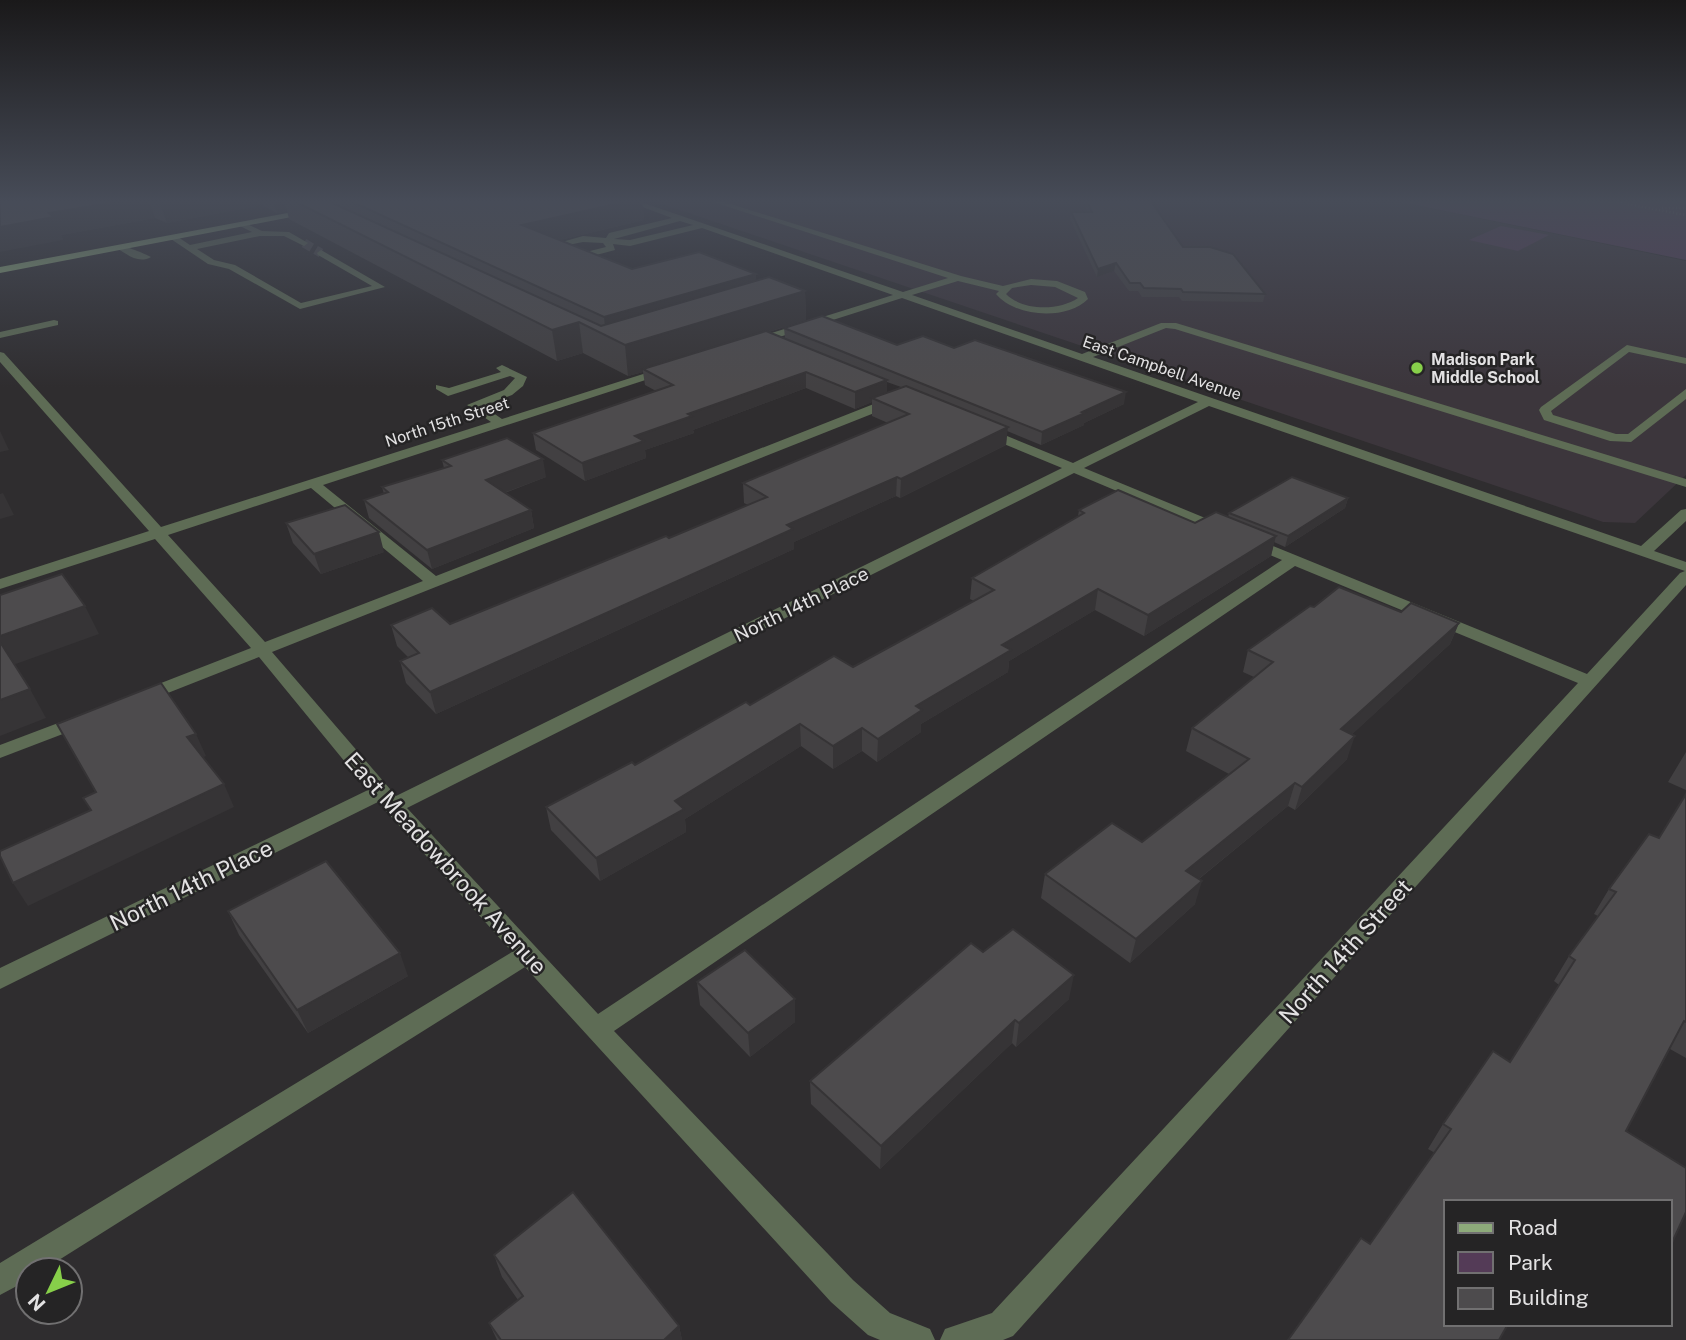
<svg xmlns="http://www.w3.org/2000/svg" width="1686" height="1340" font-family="'Public Sans',sans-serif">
<rect width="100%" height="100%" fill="#2f2d2f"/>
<polygon fill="#3c363c" points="650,200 1390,200 1686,261 1686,475 1635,523 1603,522"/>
<g fill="#543b57">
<polygon points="1391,200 1686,200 1686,260"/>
<polygon points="1501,226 1549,235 1518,251 1469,240"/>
</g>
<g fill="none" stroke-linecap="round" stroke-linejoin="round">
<polyline stroke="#4a484a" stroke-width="9" stroke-dasharray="9 4.5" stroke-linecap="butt" points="304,243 321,253"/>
<g stroke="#757375" stroke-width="2.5" stroke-dasharray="1 2.5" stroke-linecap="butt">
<polyline points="1604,200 1686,215"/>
<polyline points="1662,208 1686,208"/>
</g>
<g fill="#5e6c55" fill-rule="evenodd">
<path d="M624 200H635L903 292 948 278 707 200H718L961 276 1003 286 1031 279 1057 281 1085 292 1088 299C1066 321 1015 317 996 294L999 291 958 281 912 295 1082 354 1161 323H1176L1686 479V487L1175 329 1166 328 1093 357 1641 546 1681 510 1686 509V521L1654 551 1686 562V585L1013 1336 1003 1340H940L945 1329 992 1313 1578 683 1295 566 614 1031 853 1280 890 1313 930 1329 935 1340H880L868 1335 831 1302 525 967 43 1270H28V1280L0 1295V1263L512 952 378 802 0 989V968L368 790 259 657 150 700H138L135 696 138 692 251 648 155 539 0 589V579L149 531 0 362V352L4 353 161 527 491 422 467 405 504 390 515 378 510 376 448 396 436 389V385L449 388 501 372 496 368 502 365 527 377 523 386 512 395 483 406 502 419 662 368H670V372L323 485 436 576 889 398H897V404L272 652 396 796 1062 468 982 435V429H990L1073 463 1198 402 902 298 757 344H749V340L893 295 702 228 630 246 613 244 615 250 585 258 555 244 583 236 606 238 609 233 672 218ZM680 221 693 225 630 240 614 239ZM583 242 603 243 606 247 586 252 568 245ZM1031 285 1055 287 1078 298C1059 311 1023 311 1006 294L1012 288ZM1209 406 1685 571 1680 573 1587 674 1256 539H1246L1244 542 1246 545 1282 560 598 1014 407 808 1074 473 1217 533H1227L1229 530 1227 527 1084 468ZM311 488 423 581 265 642 168 535Z"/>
<polygon points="243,222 262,231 289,232 308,243 304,246 284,236 260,236 197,249 214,260 235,265 301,303 372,286 318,255 317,253 321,250 385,287 300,309 229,269 208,264 168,237 175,235 190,245 252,232 240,226"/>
<path d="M118 245C123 245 146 254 151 257 139 264 128 255 118 249Z"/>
<polygon points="54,320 58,321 58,325 0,338 0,332"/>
<polygon points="1627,345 1686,358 1686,364 1629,352 1551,411 1553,415 1616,434 1628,434 1686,389 1686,399 1631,442 1610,441 1544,420 1539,410 1541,407"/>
<polygon points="82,714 91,720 89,724 0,758 0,745"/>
</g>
<polygon fill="#8daa7a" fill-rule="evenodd" points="309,209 312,213 0,273 0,267"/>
</g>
<g fill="#424042" fill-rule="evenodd">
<path d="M0 200H642L644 220 560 240 632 269 756 274V281L805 291 806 320 769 332 785 338 784 328 897 345 954 348 1124 404 1084 423V425L1041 445 1007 431 1006 445 900 498 896 496 794 542V549L436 714 406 683 400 661 409 658 397 646 391 625 450 624 669 538 748 505 744 503 743 483 888 423 872 416V402L855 409 806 388 693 430 694 433 645 450 646 458 585 481 536 450 533 433 656 391 645 385 643 372 628 376 583 353 557 361 289 219 287 211 277 213 262 205 167 223 155 218 61 235 63 240ZM887 382 901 387 887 393Z"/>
<polygon points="1081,200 1150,200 1183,247 1265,294 1263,302 1182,301 1179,297 1142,297 1138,291 1129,291 1114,271 1097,277 1070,219 1071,212 1088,212"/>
<polygon points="442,460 546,477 505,493 531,510 534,528 432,569 369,518 364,500 384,494 382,487 444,468"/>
<polygon points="1348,498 1345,508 1285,547 1274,542 1271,556 1144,636 1095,610 1009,661 1008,672 921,724 921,732 877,762 862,751 833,769 801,746 685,819 686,832 600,881 551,830 546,807 635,765 750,705 853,667 974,601 970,599 972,578 1078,516 1079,510 1195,523 1228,517 1229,513"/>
<polygon points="286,523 384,552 321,574 293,543"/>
<polygon points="1314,607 1401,612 1459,623 1450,644 1352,734 1347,759 1295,810 1288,806 1199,879 1195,904 1130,963 1041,898 1045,874 1142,842 1229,774 1186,751 1192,728 1254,677 1243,672 1248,650"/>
<polygon points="1686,752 1686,790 1668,782"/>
<polygon points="1686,794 1686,1058 1670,1049 1626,1131 1670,1202 1446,1202 1370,1244 1435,1153 1428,1149 1443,1124 1510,1062 1559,985 1554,981 1569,956 1598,916 1594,914 1609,889 1659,838"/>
<polygon points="228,911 408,976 308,1033 239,935"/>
<polygon points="983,952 1069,999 1016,1047 1012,1043 880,1169 811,1104 810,1081"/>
<polygon points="697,982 795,999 795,1022 750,1057 700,1005"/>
<polygon points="494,1255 679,1326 682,1340 497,1340 489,1323 518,1300 502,1277"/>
</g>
<g fill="#363436">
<polygon points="128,200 149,200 155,218 61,235 63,240 0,252 0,227 49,213"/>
<polygon points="165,200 261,200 262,205 167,223 159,201"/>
<polygon points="273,200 284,200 287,211 277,213"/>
<polygon points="634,200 642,200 644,220 526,248 522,225"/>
<polygon points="1116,263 1114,271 1097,277 1098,269"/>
<polygon points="756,274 757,300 606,336 604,317"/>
<polygon points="805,291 806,320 646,371 643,369 643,372 628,376 625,345"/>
<polygon points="579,322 583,353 557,361 552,330"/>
<polygon points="806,372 806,388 693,430 694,433 645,450 646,458 585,481 582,463 635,436 688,414"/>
<polygon points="887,380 887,396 872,398 872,402 855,409 855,392"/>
<polygon points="1126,392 1124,404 1084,423 1084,425 1041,445 1042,432 1082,412"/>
<polygon points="1008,427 1006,445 900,498 901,479"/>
<polygon points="0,431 9,450 0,452"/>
<polygon points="543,459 546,477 490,498 486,480"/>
<polygon points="897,477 896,496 794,542 794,549 436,714 430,692 787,525"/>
<polygon points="3,493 14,515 0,519 0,494"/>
<polygon points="1348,498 1345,508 1285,547 1288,536"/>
<polygon points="531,510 534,528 432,569 427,550"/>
<polygon points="379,532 384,552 321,574 314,554"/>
<polygon points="1276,536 1271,556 1144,636 1148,615"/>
<polygon points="1098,589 1095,610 1009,661 1008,672 921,724 921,732 877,762 878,739 916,706 1002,645"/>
<polygon points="85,606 99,634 13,665 0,643 0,636"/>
<polygon points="1459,623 1450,644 1333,752 1341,729"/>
<polygon points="30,689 46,718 0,736 0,700"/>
<polygon points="800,724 801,746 685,819 686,832 600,881 596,858 675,801"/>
<polygon points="862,728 862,751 833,769 833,746"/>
<polygon points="196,734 206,756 197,760 187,737"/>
<polygon points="1355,736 1347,759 1295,810 1302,787"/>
<polygon points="1295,783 1288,806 1180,894 1186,871"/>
<polygon points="224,784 234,807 28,906 13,883"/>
<polygon points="1202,881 1195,904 1130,963 1136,939"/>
<polygon points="400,953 408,976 308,1033 297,1010"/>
<polygon points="1074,975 1069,999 1016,1047 1019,1023"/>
<polygon points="795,999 795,1022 750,1057 748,1033"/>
<polygon points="1015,1020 1012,1043 880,1169 881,1146"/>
<polygon points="679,1326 682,1340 664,1340"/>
</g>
<g fill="#4d4b4d" stroke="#363436" stroke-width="2">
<polygon points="0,200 128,200 49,213 54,217 0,227"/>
<polygon points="292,200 326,200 601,326 769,277 805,291 625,345 579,322 552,330"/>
<polygon points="348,200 634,200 522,225 632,269 699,252 756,274 604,317"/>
<polygon points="1086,200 1150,200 1183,247 1210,247 1233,254 1265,294 1183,292 1181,289 1144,288 1140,283 1130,283 1116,263 1098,269 1071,212 1092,212"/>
<polygon points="822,316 897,345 923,336 954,348 975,340 1126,392 1082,412 1085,413 1042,432 784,328"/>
<polygon points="766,331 887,380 855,392 806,372 688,414 692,416 635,436 644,441 582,463 533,433 673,385 643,369"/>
<polygon points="906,386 1008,427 901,479 897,477 787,525 793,529 430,692 400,661 419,653 391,625 432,608 450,624 666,536 669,538 767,497 743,483 909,414 872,398"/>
<polygon points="507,438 543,459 486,480 531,510 427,550 364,500 388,492 382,487 451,466 442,460"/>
<polygon points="1292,477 1348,498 1288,536 1229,513"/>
<polygon points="1118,490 1195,523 1216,512 1276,536 1148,615 1098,589 1002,645 1011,650 916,706 922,710 878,739 862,728 833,746 800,724 675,801 684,809 596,858 546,807 632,762 635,765 746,702 750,705 834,656 853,667 994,590 972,578 1084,513 1079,510"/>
<polygon points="345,505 379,532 314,554 286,523"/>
<polygon points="62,574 85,606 0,636 0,595"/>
<polygon points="1339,587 1401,612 1411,603 1459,623 1341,729 1355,736 1302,787 1295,783 1186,871 1202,881 1136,939 1045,874 1112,823 1142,842 1249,759 1192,728 1273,662 1248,650 1310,606 1314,607"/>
<polygon points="0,642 30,689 0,700"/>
<polygon points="161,683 196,734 187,737 224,784 13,883 0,856 0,851 91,810 83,798 96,792 57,724"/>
<polygon points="1686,794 1686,1022 1684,1021 1626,1131 1686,1168 1686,1212 1670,1247 1670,1202 1446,1202 1446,1324 1508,1324 1499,1340 1288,1340 1361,1238 1370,1244 1451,1129 1443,1124 1493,1051 1510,1062 1575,960 1569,956 1616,892 1609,889 1649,834 1659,838"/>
<polygon points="326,861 400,953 297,1010 228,911"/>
<polygon points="1013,929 1074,975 1019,1023 1015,1020 881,1146 810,1081 971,943 983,952"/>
<polygon points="745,950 795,999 748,1033 697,982"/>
<polygon points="573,1192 679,1326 664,1340 501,1340 489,1323 523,1296 494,1255"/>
</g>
<linearGradient id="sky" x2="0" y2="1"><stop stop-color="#1a191a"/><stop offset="0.52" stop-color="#474c58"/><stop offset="1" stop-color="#474c58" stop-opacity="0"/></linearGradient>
<rect width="1686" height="387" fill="url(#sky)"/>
<circle fill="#87cf4a" stroke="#252425" stroke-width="2.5" cx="1417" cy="368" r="7"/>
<g text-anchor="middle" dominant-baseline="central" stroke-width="5" stroke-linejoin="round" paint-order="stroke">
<g font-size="16" font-weight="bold" fill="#e3e2e3" stroke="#252425" text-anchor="start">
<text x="1431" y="359">Madison Park<tspan x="1431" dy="18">Middle School</tspan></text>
</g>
<g font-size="16" fill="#e3e2e3" stroke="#252425">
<text transform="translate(1162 368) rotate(19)">East Campbell Avenue</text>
<text transform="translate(447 422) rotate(-18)">North 15th Street</text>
</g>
<g font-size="19" fill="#e3e2e3" stroke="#252425">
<text transform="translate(801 604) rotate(-26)">North 14th Place</text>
</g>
<g font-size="23" fill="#e3e2e3" stroke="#252425">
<text transform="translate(446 863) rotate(48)">East Meadowbrook Avenue</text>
<text transform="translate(191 885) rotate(-26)">North 14th Place</text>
<text transform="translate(1345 951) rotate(-48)">North 14th Street</text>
</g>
</g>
<rect x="1444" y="1200" width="228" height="126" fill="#252425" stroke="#717071" stroke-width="2"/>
<rect x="1458" y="1223" width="35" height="10" fill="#8daa7a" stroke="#717071" stroke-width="2"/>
<text x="1508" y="1235" font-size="21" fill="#e3e2e3">Road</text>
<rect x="1458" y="1252" width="35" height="21" fill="#543b57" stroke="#717071" stroke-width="2"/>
<text x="1508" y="1270" font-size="21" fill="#e3e2e3">Park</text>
<rect x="1458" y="1288" width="35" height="21" fill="#4d4b4d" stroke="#717071" stroke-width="2"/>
<text x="1508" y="1305" font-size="21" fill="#e3e2e3">Building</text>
<g transform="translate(49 1291) rotate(227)"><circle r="33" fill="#252425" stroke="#717071" stroke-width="2"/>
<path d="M0-5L12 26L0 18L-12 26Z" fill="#87cf4a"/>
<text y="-10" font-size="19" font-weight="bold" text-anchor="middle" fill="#e3e2e3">N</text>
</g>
</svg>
